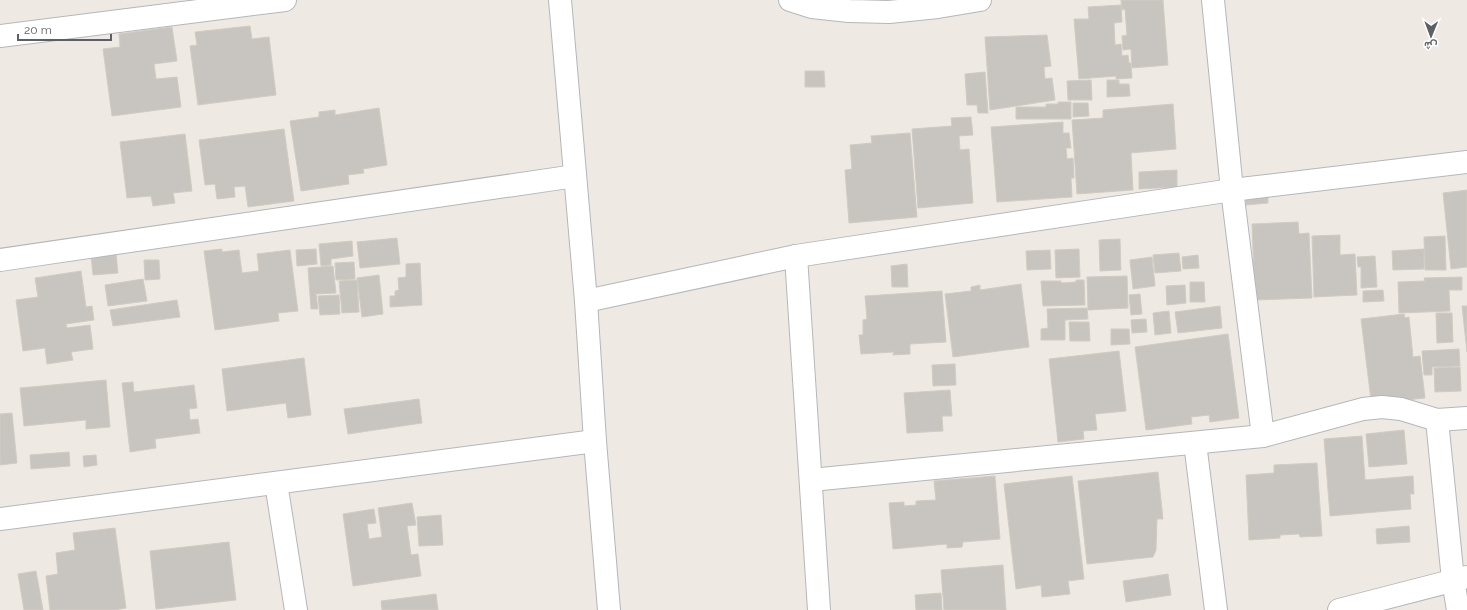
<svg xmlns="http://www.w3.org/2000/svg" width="1467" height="610" font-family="Raleway,Vazirmatn,sans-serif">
<rect width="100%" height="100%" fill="#eeeae3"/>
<g fill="#c8c5c0" stroke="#d2cbc2">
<polygon points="1121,0 1163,0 1168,65 1132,68 1131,49 1123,50 1122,36 1127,35 1125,9 1122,10"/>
<polygon points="1121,5 1122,22 1114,23 1115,45 1121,44 1122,56 1128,55 1129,63 1131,63 1132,78 1116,79 1116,76 1079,79 1074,19 1089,19 1088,7"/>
<polygon points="250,26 252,39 269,37 276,95 198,105 190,46 197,45 195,32"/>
<polygon points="172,27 177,61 154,64 156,79 177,77 181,107 112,116 103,49 120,47 119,34"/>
<polygon points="1047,35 1051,66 1044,67 1045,79 1052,78 1055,100 990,110 985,37"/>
<polygon points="805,71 824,71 825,87 805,87"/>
<polygon points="985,72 988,113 978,113 977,105 967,105 965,74"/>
<polygon points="1091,80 1092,100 1068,100 1067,81"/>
<polygon points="1107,80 1119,80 1119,84 1129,84 1130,96 1107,97"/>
<polygon points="1058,102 1071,102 1071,119 1016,119 1016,107 1046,107 1046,104 1058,104"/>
<polygon points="1073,103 1088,103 1089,116 1073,117"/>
<polygon points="1173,104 1176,149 1131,153 1133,190 1077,194 1072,120 1103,118 1103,110"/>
<polygon points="379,108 387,165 363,169 364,173 348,175 349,184 301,191 290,121 319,117 319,112 335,110 335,115"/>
<polygon points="971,117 973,135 959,136 960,150 969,149 973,203 918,208 912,129 952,126 951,118"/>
<polygon points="1063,122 1063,133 1069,133 1071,148 1066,148 1067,159 1073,158 1074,178 1071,178 1072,197 997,202 991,127"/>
<polygon points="284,129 294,201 248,207 245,186 234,187 235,197 217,199 215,184 205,185 199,140"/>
<polygon points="910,133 917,217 849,223 845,170 852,169 850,145 872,143 871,136"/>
<polygon points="185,134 192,191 173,193 175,203 153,206 151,196 127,198 120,142"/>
<polygon points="1177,170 1177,187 1139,189 1139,172"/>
<polygon points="1268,190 1268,203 1246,205 1246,191"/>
<polygon points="1467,190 1467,267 1451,269 1443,193"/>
<polygon points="1298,222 1299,234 1309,233 1312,298 1255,300 1252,224"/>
<polygon points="1340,235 1340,255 1355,254 1357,295 1314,297 1312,236"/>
<polygon points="1445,236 1446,270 1425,270 1424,237"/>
<polygon points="397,238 400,264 360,268 357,242"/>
<polygon points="1120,239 1121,270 1100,271 1099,240"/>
<polygon points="352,241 353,256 331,259 331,265 321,266 319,244"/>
<polygon points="222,249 222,252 239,250 242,273 259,271 257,254 290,250 298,311 278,313 279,321 215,330 204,251"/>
<polygon points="316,249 317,264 297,266 296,250"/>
<polygon points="1079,249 1080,277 1056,278 1055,250"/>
<polygon points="1424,249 1424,269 1393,270 1392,251"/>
<polygon points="1050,250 1051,269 1027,270 1026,251"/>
<polygon points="116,253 118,273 93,275 91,256"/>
<polygon points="1179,253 1181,271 1155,273 1153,255"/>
<polygon points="1198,255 1199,268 1183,269 1182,257"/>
<polygon points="1375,256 1377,287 1361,288 1361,267 1358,267 1357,257"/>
<polygon points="1152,257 1155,286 1133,289 1130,260"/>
<polygon points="144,260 159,260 160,279 145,280"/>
<polygon points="354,262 355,279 336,280 335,263"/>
<polygon points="420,263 422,305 390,307 390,296 395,296 395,291 399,290 398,278 406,277 406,264"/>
<polygon points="907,264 908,287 892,287 891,266"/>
<polygon points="333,266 336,293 316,294 318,309 311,309 308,268"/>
<polygon points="81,271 86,307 92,306 94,320 66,324 67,328 90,325 93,349 71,352 73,360 47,364 45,348 23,351 16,300 38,297 35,278"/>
<polygon points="379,275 383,314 362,317 357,278"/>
<polygon points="1127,276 1128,308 1088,310 1087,277"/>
<polygon points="1462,277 1462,290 1449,290 1450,311 1399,313 1398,282 1425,281 1424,278"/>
<polygon points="143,279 147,301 108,306 105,285"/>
<polygon points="357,280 359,312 342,313 339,281"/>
<polygon points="1076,280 1084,280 1085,305 1043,306 1041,281 1061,281 1061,283 1076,282"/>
<polygon points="1190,282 1204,282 1205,302 1190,302"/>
<polygon points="1021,284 1029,347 953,357 945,294 971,291 971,287 980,285 980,290"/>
<polygon points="1185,285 1186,303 1167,305 1166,286"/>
<polygon points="1383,290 1384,301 1363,302 1363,291"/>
<polygon points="942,291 946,342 910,344 910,354 893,355 894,352 861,354 859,335 863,335 863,320 867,319 865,296"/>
<polygon points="1140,294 1142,314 1131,315 1129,295"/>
<polygon points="339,295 340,314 320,315 318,296"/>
<polygon points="177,300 180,317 113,326 110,310"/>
<polygon points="1220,306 1222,328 1178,333 1175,312"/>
<polygon points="1462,306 1467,306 1467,352"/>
<polygon points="1087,308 1088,319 1065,320 1065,340 1041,340 1041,329 1048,328 1047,309"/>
<polygon points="1169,311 1171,333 1155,335 1153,313"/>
<polygon points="1436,313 1452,313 1453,342 1437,343"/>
<polygon points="1404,314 1405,318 1409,317 1413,357 1420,356 1425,398 1388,402 1371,400 1361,319"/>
<polygon points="1146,319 1147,332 1132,333 1131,320"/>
<polygon points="1069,322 1089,322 1090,341 1070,341"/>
<polygon points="1111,329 1129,329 1130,344 1111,345"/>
<polygon points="1228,334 1239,418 1210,422 1209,415 1191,417 1192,424 1146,430 1135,347"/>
<polygon points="1459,349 1460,366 1432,367 1432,375 1424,375 1422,351"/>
<polygon points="1119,351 1126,411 1095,414 1097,430 1083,431 1084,439 1058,442 1049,359"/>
<polygon points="304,358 311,415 288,418 286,403 227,411 222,369"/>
<polygon points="955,364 956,385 933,386 932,365"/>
<polygon points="1460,367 1461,391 1435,392 1434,368"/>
<polygon points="106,380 110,427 86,429 86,420 24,426 20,388"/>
<polygon points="133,382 134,392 194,385 197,408 189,409 190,420 198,419 200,433 155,439 156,448 130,452 122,383"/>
<polygon points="950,390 952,416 942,416 943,431 907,433 904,393"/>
<polygon points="419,399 422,423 348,434 344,409"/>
<polygon points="12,413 17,463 0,465 0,414"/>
<polygon points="1404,430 1407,464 1369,467 1366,434"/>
<polygon points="1362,436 1365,480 1413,476 1414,494 1410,494 1411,509 1330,516 1324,439"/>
<polygon points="69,452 70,466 31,469 30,455"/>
<polygon points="96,455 97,465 84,467 83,456"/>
<polygon points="1317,463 1322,536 1300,537 1299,534 1280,535 1280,538 1249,540 1246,475 1274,473 1274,465"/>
<polygon points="1158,472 1163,519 1157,519 1156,550 1153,557 1087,564 1078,481"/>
<polygon points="995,476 1000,539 963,542 962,547 947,548 947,544 893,549 889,503 904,502 904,506 916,505 916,501 936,500 934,481"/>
<polygon points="1072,476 1084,579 1068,581 1070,594 1042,597 1041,585 1016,589 1004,484"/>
<polygon points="412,503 416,525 407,526 411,555 418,554 421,576 353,586 343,514 374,509 376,523 367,524 369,539 382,537 378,508"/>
<polygon points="441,515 443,545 419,546 417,517"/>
<polygon points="1409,526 1410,542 1377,544 1376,529"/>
<polygon points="115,528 126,608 115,610 50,610 46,576 58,574 56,553 75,550 73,533"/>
<polygon points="229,542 236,600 156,609 150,551"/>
<polygon points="1003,565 1006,610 944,610 941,570"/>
<polygon points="36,571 43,610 24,610 18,574"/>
<polygon points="1168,574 1171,595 1126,602 1123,581"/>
<polygon points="941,593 942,610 916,610 915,595"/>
<polygon points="436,594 438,610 382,610 381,601"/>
</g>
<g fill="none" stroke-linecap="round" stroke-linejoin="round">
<defs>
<g id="street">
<polyline points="790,0 812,7 849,11 889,12 938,7 980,0"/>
<polyline points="1213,0 1232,190 1263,436"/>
<polyline points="0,36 285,0"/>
<polyline points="796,256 819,610"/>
<polyline points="0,260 575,176"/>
<polyline points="586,301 796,256 1232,190 1467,162"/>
<polyline points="1437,420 1453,580 1458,610"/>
<polyline points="1195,443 1216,610"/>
<polyline points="811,480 1263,436 1363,409 1382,407 1401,409 1437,420 1467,418"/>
<polyline points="276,483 296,610"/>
<polyline points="0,519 595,441"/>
<polyline points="1339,610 1467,577"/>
</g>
<polyline id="secondary" points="560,0 586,301 595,441 609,610"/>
</defs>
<use href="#street" stroke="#b4b7ba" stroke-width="24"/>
<use href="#secondary" stroke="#b2b7bb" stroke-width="24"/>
<use href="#street" stroke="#fff" stroke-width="22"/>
<use href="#secondary" stroke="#fff" stroke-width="22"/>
</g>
<g transform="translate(1431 36) rotate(181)" stroke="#ffffff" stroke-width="3" paint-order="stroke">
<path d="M0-3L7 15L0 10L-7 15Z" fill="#5b6064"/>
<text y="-6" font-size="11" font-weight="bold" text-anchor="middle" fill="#5b6064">ش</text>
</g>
<path d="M18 34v6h93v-6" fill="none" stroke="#5b6064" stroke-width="2"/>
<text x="24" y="34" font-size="12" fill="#5b6064" stroke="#ffffff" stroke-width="3" paint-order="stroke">20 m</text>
</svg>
